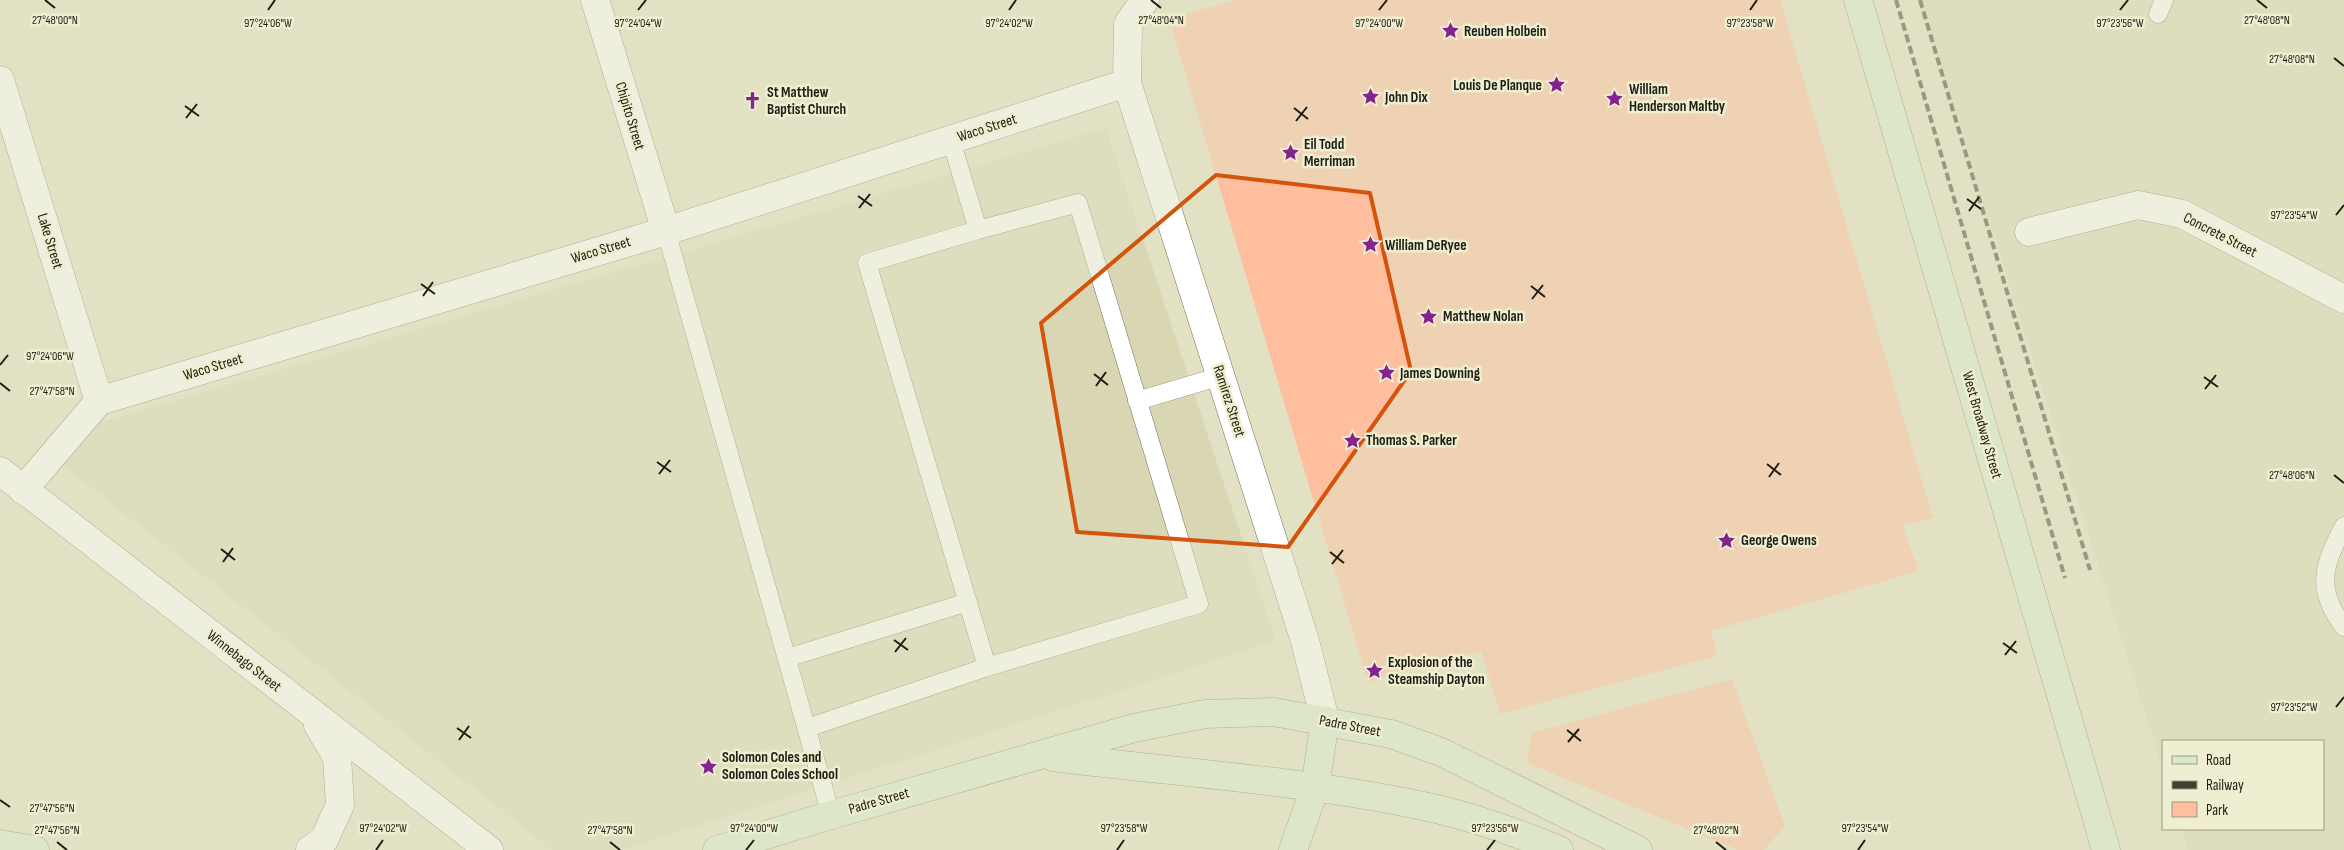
<svg xmlns="http://www.w3.org/2000/svg" width="2344" height="850" font-family="'Sofia Sans Condensed',sans-serif">
<rect width="100%" height="100%" fill="#e2e1c4"/>
<g fill="#d9d7b3">
<polygon points="1919,0 2344,0 2344,850 2188,850 2181,829 2323,829 2323,741 2163,741 2163,770"/>
<polygon points="1106,128 1276,641 623,850 552,850 61,464 95,424"/>
</g>
<g fill="#ffbe9d">
<polygon points="1234,0 1780,0 1933,518 1902,525 1919,571 1711,631 1717,656 1500,714 1481,651 1368,682 1169,19"/>
<polygon points="1732,679 1785,826 1764,850 1738,850 1527,763 1531,733"/>
</g>
<g fill="none" stroke-linecap="round" stroke-linejoin="round">
<defs>
<g id="lane">
<polyline points="2158,14 2164,0"/>
<polyline points="951,140 978,230 867,263 987,667 1199,604 1078,203 978,230"/>
<polyline points="666,231 831,815"/>
<polyline points="1137,401 1221,376"/>
<path d="M2344 526C2323 566 2315 589 2344 627"/>
<polyline points="787,658 968,602"/>
<polyline points="807,728 987,667"/>
</g>
<g id="street">
<polyline points="595,0 666,231"/>
<polyline points="1145,0 1128,24 1127,83 1305,641 1325,720"/>
<polyline points="0,80 99,401"/>
<polyline points="2029,232 2138,205 2182,214 2344,299"/>
<polyline points="0,471 489,850"/>
<polyline points="23,490 99,401 666,231 1127,83"/>
<polyline points="310,850 324,840 340,805 337,757 318,725"/>
</g>
<g id="secondary">
<polyline points="1858,0 2106,850"/>
<path d="M1053 757C1181 773 1311 781 1437 809 1479 819 1520 834 1559 850"/>
<polyline points="0,844 35,850"/>
<polyline points="717,850 831,815 1134,728 1205,714 1274,712 1391,734 1441,752 1638,850"/>
<polyline points="1293,850 1315,788 1325,720"/>
</g>
</defs>
<use href="#lane" stroke="#737258" stroke-width="19"/>
<use href="#street" stroke="#737258" stroke-width="29"/>
<use href="#secondary" stroke="#737258" stroke-width="29"/>
<use href="#lane" stroke="#fff" stroke-width="18"/>
<use href="#street" stroke="#fff" stroke-width="28"/>
<use href="#secondary" stroke="#d8eacc" stroke-width="28"/>
<g stroke="#403f32" stroke-width="4" stroke-dasharray="8 4" stroke-linecap="butt">
<polyline points="1896,0 2065,578"/>
<polyline points="1920,0 2090,570"/>
</g>
</g>
<path d="M0 0H2344V850H0ZM1216 175 1370 193 1411 371 1288 547 1077 532 1041 323Z" fill="#e2e1c4" fill-opacity=".55" fill-rule="evenodd"/>
<path fill="none" stroke="#d4530d" stroke-width="4" stroke-linejoin="round" d="M1216 175 1370 193 1411 371 1288 547 1077 532 1041 323Z"/>
<path fill="none" stroke="#1f1e14" stroke-width="2" d="M45 0 55 8M1151 0 1161 8M2257 0 2267 8M268 10 275 0M638 10 646 0M1009 10 1016 0M1379 10 1387 0M1750 10 1757 0M2120 10 2128 0M2334 58 2344 66M185 106 199 116M1294 108 1308 119M186 118 197 104M1296 121 1307 107M858 196 872 206M1967 199 1981 209M859 208 870 194M1969 211 1979 197M2336 215 2344 205M421 284 435 294M1531 286 1545 297M423 296 433 282M1532 299 1543 285M0 365 8 355M1094 374 1108 385M2204 377 2218 387M0 383 10 391M1096 386 1106 372M2205 389 2216 375M657 462 671 472M1767 464 1781 475M659 474 670 460M2334 475 2344 483M1769 477 1779 463M221 549 235 560M1330 552 1344 563M223 562 233 548M1332 564 1343 550M894 640 908 650M2003 643 2017 653M895 652 906 638M2005 655 2016 641M2336 707 2344 697M457 728 471 738M1567 730 1581 741M459 740 469 726M1568 742 1579 729M0 800 10 807M57 842 67 850M610 842 620 850M1716 842 1726 850M376 850 383 840M746 850 754 840M1117 850 1124 840M1487 850 1495 840M1858 850 1865 840"/>
<defs>
<symbol id="sight-bare" viewBox="-9 -9 18 18"><path d="M0-6L1.8-2.2L6-1.7L2.9 1.2L3.7 5.4L0 3.3L-3.7 5.4L-2.9 1.2L-6-1.7L-1.8-2.2Z" fill="#82238e" stroke="#efeed1" stroke-width="2.5" paint-order="stroke"/></symbol>
<symbol id="church-bare" viewBox="-9 -9 18 18"><path d="M-1.2-6h2.4v3.5h3.3v2.4h-3.3V6h-2.4V-.1h-3.3v-2.4h3.3Z" fill="#82238e" stroke="#efeed1" stroke-width="2.5" paint-order="stroke"/></symbol>
</defs>
<g fill-rule="evenodd">
<use href="#sight-bare" x="1438" y="18" width="25" height="25"/>
<use href="#sight-bare" x="1544" y="72" width="25" height="25"/>
<use href="#sight-bare" x="1358" y="84" width="25" height="25"/>
<use href="#sight-bare" x="1602" y="86" width="25" height="25"/>
<use href="#church-bare" x="740" y="88" width="25" height="25"/>
<use href="#sight-bare" x="1278" y="140" width="25" height="25"/>
<use href="#sight-bare" x="1358" y="232" width="25" height="25"/>
<use href="#sight-bare" x="1416" y="304" width="25" height="25"/>
<use href="#sight-bare" x="1374" y="360" width="25" height="25"/>
<use href="#sight-bare" x="1340" y="428" width="25" height="25"/>
<use href="#sight-bare" x="1714" y="528" width="25" height="25"/>
<use href="#sight-bare" x="1362" y="658" width="25" height="25"/>
<use href="#sight-bare" x="696" y="754" width="25" height="25"/>
</g>
<g text-anchor="middle" dominant-baseline="central" stroke-width="5" stroke-linejoin="round" paint-order="stroke">
<g font-size="15" font-weight="bold" fill="#1f1e14" stroke="#efeed1" text-anchor="start">
<text x="1464" y="31">Reuben Holbein</text>
<text x="1542" y="85" text-anchor="end">Louis De Planque</text>
<text x="1629" y="89">William<tspan x="1629" dy="17">Henderson Maltby</tspan></text>
<text x="767" y="92">St Matthew<tspan x="767" dy="17">Baptist Church</tspan></text>
<text x="1385" y="97">John Dix</text>
<text x="1304" y="144">Eil Todd<tspan x="1304" dy="17">Merriman</tspan></text>
<text x="1385" y="245">William DeRyee</text>
<text x="1443" y="316">Matthew Nolan</text>
<text x="1400" y="373">James Downing</text>
<text x="1366" y="440">Thomas S. Parker</text>
<text x="1741" y="540">George Owens</text>
<text x="1388" y="662">Explosion of the<tspan x="1388" dy="17">Steamship Dayton</tspan></text>
<text x="722" y="757">Solomon Coles and<tspan x="722" dy="17">Solomon Coles School</tspan></text>
</g>
<g font-size="15" fill="#1f1e14" stroke="#efeed1">
<text transform="translate(630 116) rotate(73)">Chipito Street</text>
<text transform="translate(987 128) rotate(-18)">Waco Street</text>
<text transform="translate(2220 235) rotate(27)">Concrete Street</text>
<text transform="translate(50 241) rotate(73)">Lake Street</text>
<text transform="translate(601 250) rotate(-17)">Waco Street</text>
<text transform="translate(213 367) rotate(-17)">Waco Street</text>
<text transform="translate(1229 401) rotate(72)">Ramirez Street</text>
<text transform="translate(1982 425) rotate(74)">West Broadway Street</text>
<text transform="translate(244 661) rotate(38)">Winnebago Street</text>
<text transform="translate(1350 726) rotate(11)">Padre Street</text>
<text transform="translate(879 801) rotate(-16)">Padre Street</text>
</g>
</g>
<g font-size="12" text-anchor="middle" fill="#1f1e14" stroke="#efeed1" stroke-width="5" stroke-linejoin="round" paint-order="stroke">
<text x="2267" y="24">27°48'08"N</text>
<text x="55" y="24">27°48'00"N</text>
<text x="1161" y="24">27°48'04"N</text>
<text x="268" y="27">97°24'06"W</text>
<text x="638" y="27">97°24'04"W</text>
<text x="1009" y="27">97°24'02"W</text>
<text x="1379" y="27">97°24'00"W</text>
<text x="1750" y="27">97°23'58"W</text>
<text x="2120" y="27">97°23'56"W</text>
<text x="2292" y="63">27°48'08"N</text>
<text x="2294" y="219">97°23'54"W</text>
<text x="50" y="360">97°24'06"W</text>
<text x="52" y="395">27°47'58"N</text>
<text x="2292" y="479">27°48'06"N</text>
<text x="2294" y="711">97°23'52"W</text>
<text x="52" y="812">27°47'56"N</text>
<text x="383" y="832">97°24'02"W</text>
<text x="754" y="832">97°24'00"W</text>
<text x="1124" y="832">97°23'58"W</text>
<text x="1495" y="832">97°23'56"W</text>
<text x="1865" y="832">97°23'54"W</text>
<text x="57" y="834">27°47'56"N</text>
<text x="610" y="834">27°47'58"N</text>
<text x="1716" y="834">27°48'02"N</text>
</g>
<rect x="2162" y="740" width="162" height="90" fill="#efeed1" stroke="#9c9b85"/>
<rect x="2172" y="756" width="25" height="8" fill="#d8eacc" stroke="#9c9b85"/>
<text x="2206" y="765" font-size="15" fill="#1f1e14">Road</text>
<rect x="2172" y="781" width="25" height="8" fill="#403f32" stroke="#9c9b85"/>
<text x="2206" y="790" font-size="15" fill="#1f1e14">Railway</text>
<rect x="2172" y="802" width="25" height="15" fill="#ffbe9d" stroke="#9c9b85"/>
<text x="2206" y="815" font-size="15" fill="#1f1e14">Park</text>
</svg>
